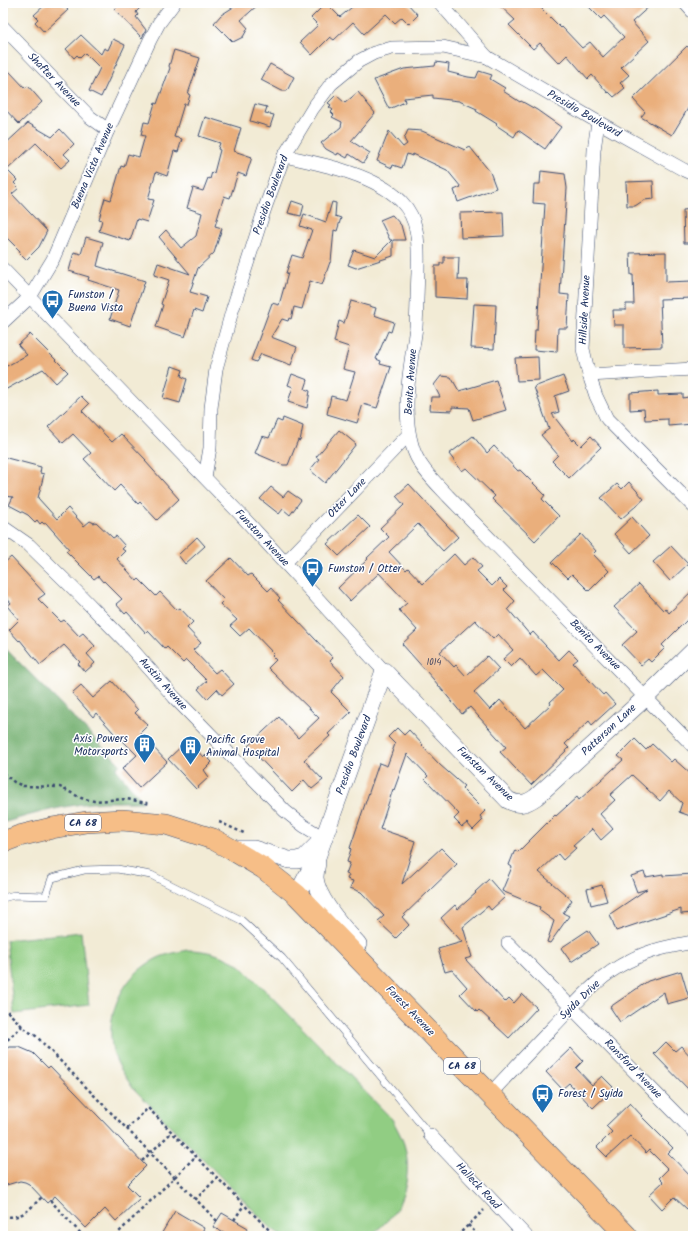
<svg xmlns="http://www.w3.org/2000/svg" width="696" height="1239" font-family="Kalam,sans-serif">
<rect width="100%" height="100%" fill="#fff"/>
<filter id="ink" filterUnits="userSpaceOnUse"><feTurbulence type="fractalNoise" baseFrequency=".025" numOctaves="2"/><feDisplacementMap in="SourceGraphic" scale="8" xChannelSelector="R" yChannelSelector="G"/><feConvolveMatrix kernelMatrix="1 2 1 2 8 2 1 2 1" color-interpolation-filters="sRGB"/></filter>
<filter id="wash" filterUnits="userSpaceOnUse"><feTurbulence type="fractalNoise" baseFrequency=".012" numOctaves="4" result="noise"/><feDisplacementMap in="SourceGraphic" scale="16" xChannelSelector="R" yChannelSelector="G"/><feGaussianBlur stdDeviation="0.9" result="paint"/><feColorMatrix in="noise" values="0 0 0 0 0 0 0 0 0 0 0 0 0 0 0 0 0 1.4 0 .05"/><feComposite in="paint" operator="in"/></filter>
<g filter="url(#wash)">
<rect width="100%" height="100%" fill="#f2ebd5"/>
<g fill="#91cd83" stroke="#567e70">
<polygon points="81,932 89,1005 14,1014 6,940"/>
<path d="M187 950C208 950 223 955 241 966L392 1119C396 1127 401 1135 404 1144 410 1163 408 1186 399 1204 393 1217 381 1227 370 1236H283L272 1229 132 1087C124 1074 114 1061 112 1046 106 1011 124 976 154 960 164 954 175 953 187 950Z"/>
</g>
<path fill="#74b071" stroke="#487068" d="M3 646 120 764 116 769 143 802C130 802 116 802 103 802 69 804 35 813 3 823Z"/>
<g id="blocks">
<g fill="#eaaf7b" fill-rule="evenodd">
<polygon points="47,3 61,3 68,10 44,32 35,22 38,19 34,15"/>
<polygon points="120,3 145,3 136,12 138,15 136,17 146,30 142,38 114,9"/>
<polygon points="240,3 260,3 241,20 248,28 243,37 233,42 214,23 221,15"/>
<polygon points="326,3 340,17 357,3 407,3 418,15 409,24 402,17 395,23 386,14 364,34 353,22 334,40 330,37 312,55 300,42 318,25 311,18"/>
<polygon points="497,3 547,3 541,8 561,28 562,27 582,48 590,42 603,57 624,37 604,16 601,19 585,3 653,3 632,22 649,41 621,67 629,75 620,83 625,88 614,97 609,92 608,93 592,75 588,79 567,55 559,63 540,43 533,49 509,25 515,20"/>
<polygon points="81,35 101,54 104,48 108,50 113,39 125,45 101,97 89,91 100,68 85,53 80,58 77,55 74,58 66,49"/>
<polygon points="687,46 693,52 693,100 672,135 641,117 645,112 633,99"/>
<polygon points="174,50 200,58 188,94 190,95 187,104 184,104 174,137 182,139 178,152 174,151 167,176 156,172 148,199 154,200 147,222 137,219 130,241 99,231 102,220 99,219 105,198 111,200 121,166 124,167 128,154 139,157 145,136 141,135 144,122 149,123 155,103 157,104 170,68 169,66"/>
<polygon points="436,62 449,64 448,72 468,77 476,78 479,71 492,75 490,79 505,88 503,91 520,102 521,101 537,110 561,127 545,149 518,130 514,137 496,125 497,124 476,111 477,109 459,101 433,98 433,95 404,98 405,102 389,109 374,80 404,69 435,66"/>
<polygon points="270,64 294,77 287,91 282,91 261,80"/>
<polygon points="9,71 25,88 28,86 42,102 19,124 3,107 3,77"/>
<polygon points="358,92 375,113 351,141 370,153 363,163 349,154 347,158 338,153 337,155 326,149 321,143 341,127 342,122 332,117 334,115 331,112 333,110 329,107 331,105 328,103 336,95 345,103"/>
<polygon points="255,104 267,107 265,113 274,115 270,127 250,121"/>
<polygon points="205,117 241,128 234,151 252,157 246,176 238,173 230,198 224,196 215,226 222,228 214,253 198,268 190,292 207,297 202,313 194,310 185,337 156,327 163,305 161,304 169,280 154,275 158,263 190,274 159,237 166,230 181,248 196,236 202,213 187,208 193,188 203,191 208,178 210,179 212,172 214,173 220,150 218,149 220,143 199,136"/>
<polygon points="28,123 52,137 60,129 74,144 64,154 70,160 61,168 36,143 7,170 17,180 14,183 19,188 12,194 47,231 39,247 26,260 19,253 20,251 3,234 3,146"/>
<polygon points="408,130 422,131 465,150 470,147 490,172 496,188 458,202 454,190 461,187 447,170 413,154 412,156 407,154 402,168 393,165 392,168 377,161 389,131 403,147 407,144 404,139"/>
<polygon points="541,171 565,174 567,188 560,294 569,295 567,328 558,328 557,352 534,350 535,330 537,330 545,204 533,203 534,184 540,184"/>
<polygon points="653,181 654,199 644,200 635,206 627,206 626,182"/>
<polygon points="292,201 304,205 301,216 288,213"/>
<polygon points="332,202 336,203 335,216 341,218 337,231 334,230 331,262 330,262 322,285 310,281 302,309 294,307 291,319 289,318 288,321 282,319 271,337 297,347 291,365 261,354 256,362 251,360 272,303 279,305 288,273 286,273 292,255 302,258 312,230 300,226 304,214 326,222"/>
<polygon points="693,209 693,243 684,243 683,210"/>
<polygon points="503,212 504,236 461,238 460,213"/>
<polygon points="392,215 401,225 405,240 393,240 393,256 356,268 348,265 354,250 375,257 392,240 390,240 380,220"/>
<polygon points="86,237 103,242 97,266 145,281 130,326 110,319 119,290 88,280 89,277 69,271 74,252 81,254"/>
<polygon points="666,252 666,282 692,281 693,298 660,299 662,347 624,348 624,325 614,325 613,310 626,310 626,304 634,304 633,275 631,275 630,253"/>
<polygon points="444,257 459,257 458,280 468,280 467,299 435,297 435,266 440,266 440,263 444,263"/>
<polygon points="351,301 376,308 374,315 394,322 391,332 388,331 376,359 381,361 380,364 391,367 377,408 363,404 357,423 327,414 331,396 346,400 355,372 343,369 349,347 334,342 339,321 344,323"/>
<polygon points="474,304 496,305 494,349 471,348"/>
<polygon points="30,334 68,372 56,383 43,369 3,391 3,368 27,355 18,345"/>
<polygon points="538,357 539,380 517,381 515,358"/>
<polygon points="172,366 183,370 181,376 187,379 180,403 163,398"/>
<polygon points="292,374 308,380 305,389 310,391 307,408 288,402 293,387 288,385"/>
<polygon points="441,376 451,377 459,391 496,380 506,410 473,420 469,408 452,407 452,411 430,410 431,397 440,397 434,385"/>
<polygon points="563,376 569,391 555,396 559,412 552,414 573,441 574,439 581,446 591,436 601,447 569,478 552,461 558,455 541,435 549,429 534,387"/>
<polygon points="658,391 658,395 683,394 683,398 693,396 693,424 668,426 668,419 645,420 644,409 630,410 630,393"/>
<polygon points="81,396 89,404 82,411 112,442 121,434 146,460 145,461 179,499 157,520 140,502 138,504 120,485 114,491 84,459 91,453 73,434 63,443 48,427"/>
<polygon points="283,418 303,426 300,441 298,440 288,465 283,465 255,453 262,436 269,438 277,420 282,422"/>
<polygon points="339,430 356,444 325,483 310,470 319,459 316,457"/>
<polygon points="473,436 487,453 494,446 518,471 520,470 545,495 542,499 559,516 535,541 492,499 495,496 466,468 462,471 449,454"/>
<polygon points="3,457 41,467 40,473 44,474 38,498 57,519 68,508 84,526 90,521 94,523 96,522 113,538 116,536 125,546 122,549 125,551 117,559 137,581 139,579 156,596 160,592 177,610 180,608 193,622 187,628 201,643 193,650 215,673 220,669 234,684 222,695 217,689 207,699 198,689 207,681 186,660 183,663 167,647 165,649 148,631 146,633 127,612 125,614 116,604 122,599 104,581 103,582 98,576 94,579 66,551 69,549 46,523 44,524 42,522 40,524 37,520 35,522 28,515 9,505 13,497 3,496"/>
<polygon points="629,482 644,499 621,519 601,498 617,484 622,489"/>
<path d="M409 484 458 537 443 551 418 524 389 552 406 570 408 568 423 584 454 554 464 565 473 557 482 567 477 571 492 586 499 579 507 587 504 590 515 601 508 609 530 635 533 632 559 660 569 650 578 659 573 663 603 695 605 693 615 704 592 725 589 721 565 744 569 748 531 785 500 752 506 747 470 707 462 714 434 680 402 644 417 630 399 610 407 603 379 573 350 601 338 588 368 559 367 558 389 537 380 528 404 505 396 496ZM475 620 493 639 498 634 513 650 503 659 511 667 520 658 536 676 543 670 563 690 550 702 551 704 525 728 500 700 490 710 474 692 499 669 487 656 466 676 456 665 454 667 440 652Z"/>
<polygon points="271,487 283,497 288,491 301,500 290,515 283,509 279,514 260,499"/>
<polygon points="358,515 370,527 339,556 327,544"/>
<polygon points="632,517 649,536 631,553 614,534"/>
<polygon points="581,534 596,551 593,554 609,571 589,591 572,574 568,578 552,562"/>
<polygon points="197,537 205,546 185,564 178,555"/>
<polygon points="671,546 688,564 670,581 653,562"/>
<polygon points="11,557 45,594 38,599 61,622 64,620 79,636 83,633 95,646 87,654 95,663 85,672 78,664 80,662 64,645 40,665 20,640 19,641 9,630 19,620 7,606 11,603 3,594 3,564"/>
<polygon points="231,558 248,576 251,574 268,591 271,588 280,598 278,600 333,658 330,661 344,676 331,692 351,712 328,734 330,736 304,760 323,780 312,789 304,780 292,792 248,746 279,717 298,738 319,718 268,668 276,660 272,656 274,654 249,628 240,636 230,626 237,620 220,604 224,600 206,581"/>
<polygon points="639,584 663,610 665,608 669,613 693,590 693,614 662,645 665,648 651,662 648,659 641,665 622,645 637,631 614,607"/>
<polygon points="112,681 138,710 135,713 148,725 140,733 167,762 139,788 122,769 137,755 122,740 121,741 96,713 93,717 72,693 81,685 93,698"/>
<polygon points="397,728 404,735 409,730 423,745 422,746 440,765 464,786 462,788 485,811 480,816 483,820 473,830 467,823 462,827 454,819 459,814 425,779 428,776 407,754 394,790 393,789 380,829 415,841 402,884 441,848 457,864 402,917 409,925 396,938 378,921 384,916 361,892 350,888 353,881 347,879 349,875 346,874 350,863 347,862 351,849 350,848 379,763 387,766 395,744 388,737"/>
<polygon points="635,739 646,750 652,744 671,762 674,759 693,776 693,817 679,812 682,803 669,791 660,801 632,775 610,795 615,800 600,814 613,829 601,840 592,829 573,846 576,848 563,860 558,854 539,872 572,900 563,913 569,916 550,943 547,942 554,921 539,910 540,907 502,891 512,867 509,865 515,850 518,852 555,815 556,816 577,797 579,800 623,760 618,756"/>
<polygon points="188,740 203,757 205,755 212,762 204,770 209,777 196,789 168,759"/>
<polygon points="644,872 646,877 663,874 663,876 693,874 693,913 681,914 681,909 616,931 610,914 647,889 637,892 631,876"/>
<polygon points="489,879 505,897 491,910 488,906 463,927 472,957 465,959 505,1002 509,998 514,1003 522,994 537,1008 509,1038 479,1010 477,1012 460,994 467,987 452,970 445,972 438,949 462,942 441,918 455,905 458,909 476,893 475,892"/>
<polygon points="602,885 607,901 591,905 587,889"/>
<polygon points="588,930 598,944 571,962 561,948"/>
<polygon points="681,971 689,998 667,1004 664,992 620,1022 610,1007 648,981"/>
<polygon points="666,1042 675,1051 681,1046 693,1059 693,1094 654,1054"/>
<polygon points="10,1047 19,1047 33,1053 48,1068 50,1066 146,1166 127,1185 140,1198 116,1221 105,1209 86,1228 55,1196 47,1203 29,1184 25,1182 20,1181 3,1186 3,1050"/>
<polygon points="571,1048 583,1061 576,1068 592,1085 602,1076 614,1088 593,1108 569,1083 562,1089 546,1072"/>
<polygon points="630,1103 642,1116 641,1116 673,1148 668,1153 693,1179 693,1203 687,1209 674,1197 662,1209 649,1195 663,1182 659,1178 668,1169 649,1150 646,1153 630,1136 607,1157 597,1147 612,1132 606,1126"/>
<polygon points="175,1211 204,1228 200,1236 160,1236"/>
<polygon points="222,1213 248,1228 243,1236 229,1236 213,1227"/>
</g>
</g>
</g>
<g filter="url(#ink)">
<use href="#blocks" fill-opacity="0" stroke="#3b4b70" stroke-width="1"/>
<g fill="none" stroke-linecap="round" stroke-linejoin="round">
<defs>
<polyline id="service" points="3,898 14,895 46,896 52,878 84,870 117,869 151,875 241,920 282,958 430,1135"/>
<g id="minor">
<polyline points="440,3 487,57"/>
<polyline points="685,3 693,12"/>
<polyline points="3,27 90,117 108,130"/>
<polyline points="598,122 594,150 583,349 589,375 596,396 607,419 693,506"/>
<path d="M284 156C321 164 374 174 401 201 421 222 418 247 418 273 417 291 417 309 416 327 411 365 401 407 412 445 417 465 434 481 448 496L693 746"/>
<polyline points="3,269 241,515 384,671"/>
<polyline points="3,322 30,297 53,259 108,130 150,40 159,23 174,3"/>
<polyline points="589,375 693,369"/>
<polyline points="205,477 210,448 211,408 216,369 232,311 265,208 284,156 313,108 331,84 359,61 374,53 392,48 443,47 487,57 598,122 684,170 693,174"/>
<polyline points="3,527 29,545 78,593 124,640 174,697 285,811 304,826 324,838"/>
<polyline points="285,563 409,434"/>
<polyline points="508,943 693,1131"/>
<path d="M490 1094C512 1070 535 1046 557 1023 579 1000 600 975 629 961 649 950 671 946 693 942"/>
<polyline points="430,1135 526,1236"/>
</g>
<g id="tertiary">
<polyline points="231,849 254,849 289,860 297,860 304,858 319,843"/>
<path d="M317 863C316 868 315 873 315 878 317 899 344 929 358 944"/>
<path d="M297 895 317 857 384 671 508 800C519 806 526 804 536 797L646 697 693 651"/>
</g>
<polyline id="primary" points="3,842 19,836 52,828 86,822 122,820 166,824 213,839 231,849 263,868 297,895 627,1236"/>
</defs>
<use href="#service" stroke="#3b4b70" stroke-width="8"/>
<use href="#minor" stroke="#3b4b70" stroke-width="14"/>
<use href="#tertiary" stroke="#3b4b70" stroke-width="18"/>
<use href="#primary" stroke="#3b4b70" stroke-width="22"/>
<g stroke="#3b4b70" stroke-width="2.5" stroke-dasharray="3 3" stroke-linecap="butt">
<polyline points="3,773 14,782 23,786 60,787 81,798 94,801 127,799 151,804"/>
<polyline points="219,822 246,834"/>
<polyline points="3,1007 26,1030 36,1036 217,1221"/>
<polyline points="3,1044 22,1026"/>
<polyline points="127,1129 148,1108 275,1236"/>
<polyline points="142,1161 172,1132"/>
<polyline points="50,1200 83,1236"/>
<polyline points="195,1200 217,1178"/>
<path d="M3 1216C22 1220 29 1209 42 1197"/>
<polyline points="234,1220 244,1205"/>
<polyline points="468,1225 479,1236"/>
<polyline points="244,1235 244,1236"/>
<polyline points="115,1236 196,1156"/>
<polyline points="457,1236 484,1210"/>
</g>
<use href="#service" stroke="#fff" stroke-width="7"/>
<use href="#minor" stroke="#fff" stroke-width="13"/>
<use href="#tertiary" stroke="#fff" stroke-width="17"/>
<use href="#primary" stroke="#f6be87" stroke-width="21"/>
</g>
</g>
<defs>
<symbol id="bus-pin" viewBox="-11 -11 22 30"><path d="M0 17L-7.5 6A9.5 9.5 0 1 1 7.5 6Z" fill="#1f6fb2" stroke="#fff"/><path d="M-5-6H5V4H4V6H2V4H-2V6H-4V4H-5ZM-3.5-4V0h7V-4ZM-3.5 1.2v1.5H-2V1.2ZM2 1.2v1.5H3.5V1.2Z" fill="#fff"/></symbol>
<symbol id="building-pin" viewBox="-11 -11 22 30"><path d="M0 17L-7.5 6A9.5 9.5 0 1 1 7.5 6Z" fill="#1f6fb2" stroke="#fff"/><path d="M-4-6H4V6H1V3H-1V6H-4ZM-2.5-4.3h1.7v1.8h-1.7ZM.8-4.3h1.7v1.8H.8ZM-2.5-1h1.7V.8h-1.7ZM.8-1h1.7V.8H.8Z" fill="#fff"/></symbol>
</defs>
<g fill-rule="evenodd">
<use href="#bus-pin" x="40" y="288" width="25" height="34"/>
<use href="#bus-pin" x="300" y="556" width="25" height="34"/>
<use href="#building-pin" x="132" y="732" width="25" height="34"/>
<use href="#building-pin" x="178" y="734" width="25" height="34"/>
<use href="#bus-pin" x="530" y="1082" width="25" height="34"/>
</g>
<g text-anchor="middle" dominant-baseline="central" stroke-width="3" stroke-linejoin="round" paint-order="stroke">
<g font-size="9" fill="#4f4f65">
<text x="434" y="662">1014</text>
</g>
<g fill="#fff" stroke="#5f6d8e" stroke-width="1">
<rect x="65" y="815" width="36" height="16" rx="3"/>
<rect x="444" y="1058" width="36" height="16" rx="3"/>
</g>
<g font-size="10" font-weight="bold" fill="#1b2f5e">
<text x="83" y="823">CA 68</text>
<text x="462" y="1066">CA 68</text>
</g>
<g font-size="11" fill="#1b2f5e" stroke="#fff">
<text transform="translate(54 80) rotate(46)">Shafter Avenue</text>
<text transform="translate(584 114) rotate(30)">Presidio Boulevard</text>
<text transform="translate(93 166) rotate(-67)">Buena Vista Avenue</text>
<text transform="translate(271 195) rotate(-70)">Presidio Boulevard</text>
<text transform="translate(585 310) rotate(-87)">Hillside Avenue</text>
<text transform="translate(411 382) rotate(-86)">Benito Avenue</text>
<text transform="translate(347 498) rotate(-46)">Otter Lane</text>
<text transform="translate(262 538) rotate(47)">Funston Avenue</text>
<text transform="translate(595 645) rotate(45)">Benito Avenue</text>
<text transform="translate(163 684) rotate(48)">Austin Avenue</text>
<text transform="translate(609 730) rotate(-43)">Patterson Lane</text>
<text transform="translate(354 755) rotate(-70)">Presidio Boulevard</text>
<text transform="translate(485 774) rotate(44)">Funston Avenue</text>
<text transform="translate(580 1000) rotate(-44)">Syida Drive</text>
<text transform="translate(410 1011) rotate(46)">Forest Avenue</text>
<text transform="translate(633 1069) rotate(46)">Ransford Avenue</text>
<text transform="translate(478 1186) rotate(47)">Halleck Road</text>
</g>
<g font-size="11" fill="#1b2f5e" stroke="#fff" text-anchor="start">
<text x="68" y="295">Funston /<tspan x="68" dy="13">Buena Vista</tspan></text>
<text x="328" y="569">Funston / Otter</text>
<text x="128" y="739" text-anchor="end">Axis Powers<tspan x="128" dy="13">Motorsports</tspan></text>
<text x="206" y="740">Pacific Grove<tspan x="206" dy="13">Animal Hospital</tspan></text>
<text x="558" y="1094">Forest / Syida</text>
</g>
</g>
<rect width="696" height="1239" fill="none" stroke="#fff" stroke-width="16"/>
</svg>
